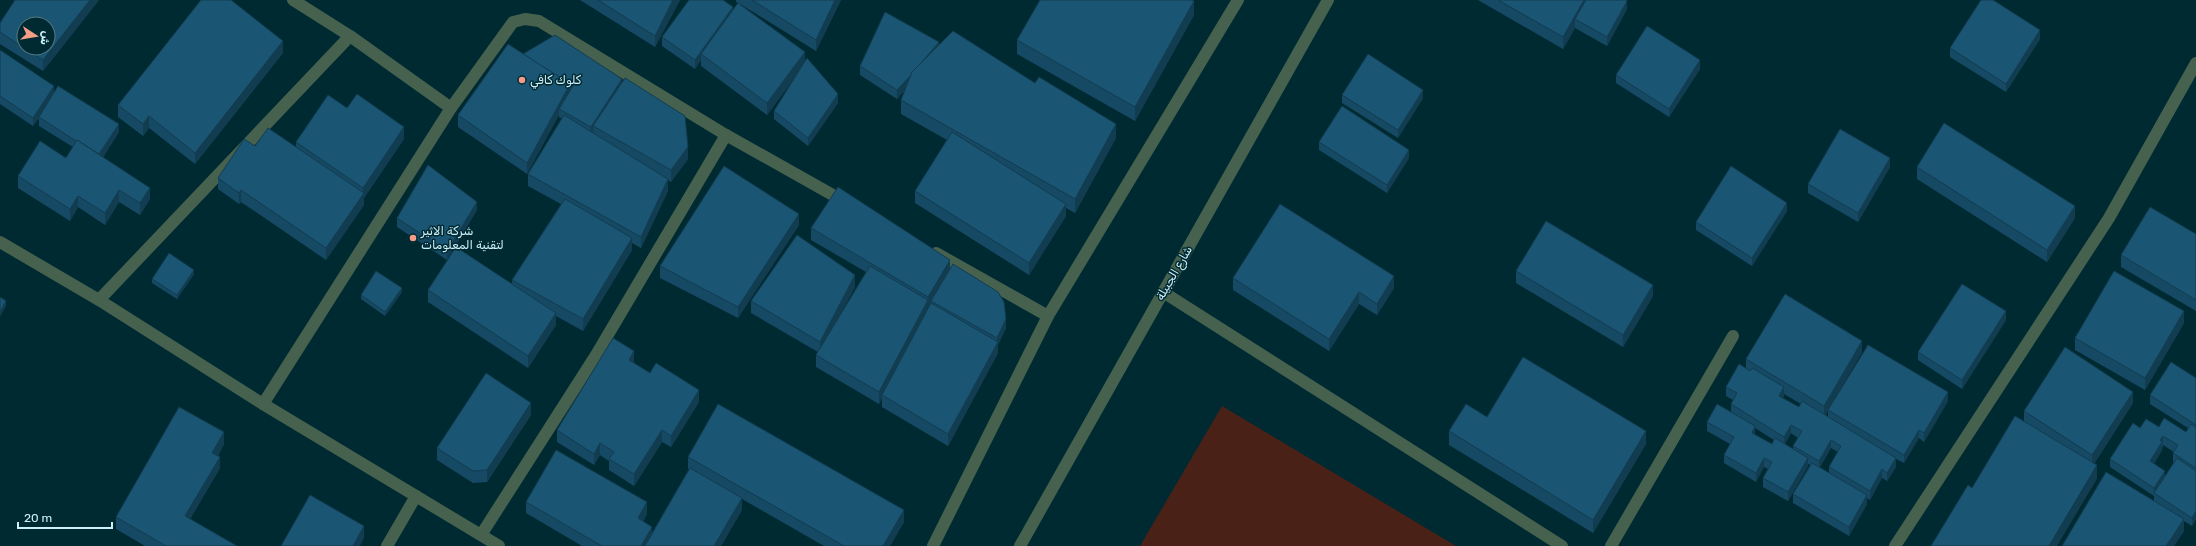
<svg xmlns="http://www.w3.org/2000/svg" width="2196" height="546" font-family="Rubik,'Noto Sans Arabic',sans-serif">
<rect width="100%" height="100%" fill="#002a32"/>
<polygon fill="#4a2117" points="1222,406 1456,546 1140,546"/>
<g fill="none" stroke-linecap="round" stroke-linejoin="round">
<g stroke="#46624f" stroke-width="12">
<polyline points="293,0 350,36 451,108"/>
<polyline points="0,242 99,300 263,404 499,546"/>
<polyline points="936,253 1048,316"/>
<polyline points="1163,292 1562,546"/>
<polyline points="99,300 350,36"/>
<polyline points="263,404 451,108 513,22 525,19 539,21 726,135 847,203"/>
<polyline points="481,535 596,355 726,135"/>
<polyline points="387,546 416,496"/>
<polyline points="933,546 1048,316 1238,0"/>
<polyline points="1020,546 1328,0"/>
<polyline points="1611,546 1733,336"/>
<polyline points="1895,546 2109,218 2196,63"/>
</g>
</g>
<g fill="#164963" fill-rule="evenodd">
<polygon points="15,0 99,0 43,71 0,44 0,23"/>
<polygon points="580,0 680,0 655,47"/>
<polygon points="736,0 841,0 816,51 740,4 805,61 838,103 808,146 774,119 774,111 796,76 767,115 701,66 701,60 695,69 662,46 662,37 733,11 738,3 736,2"/>
<polygon points="1478,0 1626,0 1627,9 1607,46 1575,28 1563,49"/>
<polygon points="1194,15 1135,121 1017,54 1017,40"/>
<polygon points="2040,39 2006,92 1950,57 1950,48"/>
<polygon points="939,44 1116,138 1075,213 1066,208 1066,216 1029,275 915,203 915,191 947,140 901,114 901,100 905,90 897,99 860,75 860,66"/>
<polygon points="0,50 54,93 119,132 103,157 150,199 140,215 119,202 105,225 78,207 70,221 18,188 18,176 66,158 73,147 39,126 39,118 33,126 0,104"/>
<polygon points="283,53 195,164 149,128 143,136 118,117 118,105"/>
<polygon points="523,54 622,84 688,159 671,182 668,180 668,191 641,248 632,243 632,250 583,331 556,316 556,325 528,368 428,302 428,290 512,284 512,280 561,204 528,186 528,174 562,119 559,117 559,115 527,174 458,127 458,115"/>
<polygon points="1700,69 1669,117 1616,83 1616,75"/>
<polygon points="1342,95 1423,98 1398,138 1342,103"/>
<polygon points="347,108 404,139 364,198 364,205 326,260 241,202 239,204 218,189 218,178 255,146 296,147 296,142"/>
<polygon points="1319,142 1409,158 1387,193 1319,150"/>
<polygon points="1890,167 1858,222 1808,193 1808,184"/>
<polygon points="1917,167 2075,218 2047,262 1917,179"/>
<polygon points="477,210 447,260 397,227 397,218"/>
<polygon points="1787,211 1752,266 1696,230 1696,222"/>
<polygon points="799,225 738,318 660,278 660,266"/>
<polygon points="811,228 950,269 1006,328 998,345 998,353 948,446 882,407 882,398 879,404 816,367 816,355 818,352 751,313 751,301 855,287 836,322 866,272 811,240"/>
<polygon points="2196,234 2196,311 2121,267 2121,255"/>
<polygon points="1516,271 1653,296 1623,347 1516,283"/>
<polygon points="194,274 177,299 152,283 152,279"/>
<polygon points="1233,278 1394,288 1377,315 1359,304 1329,351 1233,290"/>
<polygon points="402,292 385,316 361,299 361,295"/>
<polygon points="2006,320 1962,389 1918,360 1918,352"/>
<polygon points="2184,323 2145,390 2075,350 2075,338"/>
<path d="M1862 352 1837 395 1948 401 1924 442 1919 438 1904 463 1896 459V467L1887 481 1882 478 1870 500 1867 498V504L1849 536 1793 503V494L1810 465 1808 464V466L1788 501 1763 487V478L1768 469 1764 467 1756 482 1724 463V455L1730 444 1707 431V422L1731 412V404L1733 400 1726 396V387L1746 368V359ZM1784 394 1801 404 1799 407 1783 398 1784 396ZM1828 411V416L1825 415ZM1755 428 1774 440 1772 444 1755 435ZM1791 433 1798 438 1793 446V449L1785 444ZM1831 448 1838 452 1829 467V473L1820 467Z"/>
<polygon points="634,363 699,402 671,447 662,442 634,486 609,470 609,461 600,455 594,465 557,442 557,430"/>
<path d="M2196 378V519L2192 526 2184 521V531L2174 546H2062L2154 501V496L2110 467V459L2140 428 2159 427 2186 432 2188 428 2150 404V395ZM2163 445 2174 452 2173 453V462L2174 463 2165 476 2154 464 2162 450Z"/>
<polygon points="2133,403 2094,464 2097,479 1972,488 2024,422 2024,411"/>
<polygon points="531,415 487,482 473,483 437,460 437,448"/>
<polygon points="1487,417 1646,444 1593,533 1449,445 1449,431"/>
<polygon points="224,444 218,456 220,468 190,519 237,546 145,546 116,529 116,517"/>
<polygon points="688,457 904,522 890,546 824,546 742,499 742,510 721,546 582,546 526,513 526,502 647,514 643,522 652,533 689,469 688,469"/>
</g>
<g fill="#123c50">
<polygon points="90,0 99,0 43,71 43,60"/>
<polygon points="673,0 680,0 655,47 655,36"/>
<polygon points="835,0 841,0 816,51 816,40"/>
<polygon points="1584,0 1590,0 1575,19 1575,28 1563,49 1563,37"/>
<polygon points="1194,1 1194,15 1135,121 1135,107"/>
<polygon points="1627,1 1627,9 1607,46 1607,37"/>
<polygon points="733,7 733,15 701,54 701,60 695,69 695,60"/>
<polygon points="2040,30 2040,39 2006,92 2006,84"/>
<polygon points="283,41 283,53 195,164 195,153"/>
<polygon points="939,42 939,50 897,99 897,90"/>
<polygon points="805,52 805,64 767,115 767,103"/>
<polygon points="1700,60 1700,69 1669,117 1669,109"/>
<polygon points="622,79 622,87 593,126 593,131 591,135 591,127"/>
<polygon points="570,84 570,96 559,109 559,115 527,174 527,163"/>
<polygon points="54,86 54,94 33,126 33,118"/>
<polygon points="1423,90 1423,98 1398,138 1398,130"/>
<polygon points="838,94 838,103 808,146 808,138"/>
<polygon points="149,116 149,128 143,136 143,124"/>
<polygon points="119,124 119,132 99,164 99,155"/>
<polygon points="1116,124 1116,138 1075,213 1075,199"/>
<polygon points="404,127 404,139 364,198 364,205 326,260 326,248 363,194 363,188"/>
<polygon points="688,147 688,159 671,182 671,170"/>
<polygon points="1409,150 1409,158 1387,193 1387,185"/>
<polygon points="1890,158 1890,167 1858,222 1858,213"/>
<polygon points="668,179 668,191 641,248 641,237"/>
<polygon points="150,188 150,199 140,215 140,203"/>
<polygon points="119,190 119,202 105,225 105,213"/>
<polygon points="241,190 241,202 239,204 239,193"/>
<polygon points="78,196 78,207 70,221 70,209"/>
<polygon points="477,202 477,210 447,260 447,251"/>
<polygon points="1787,203 1787,211 1752,266 1752,258"/>
<polygon points="1066,204 1066,216 1029,275 1029,263"/>
<polygon points="2075,206 2075,218 2047,262 2047,250"/>
<polygon points="799,214 799,225 738,318 738,307"/>
<polygon points="632,238 632,250 583,331 583,319"/>
<polygon points="950,260 950,272 931,301 931,304 928,309 928,297"/>
<polygon points="194,270 194,274 177,299 177,295"/>
<polygon points="855,275 855,287 820,353 820,342"/>
<polygon points="1394,276 1394,288 1377,315 1377,304"/>
<polygon points="1653,285 1653,296 1623,347 1623,335"/>
<polygon points="402,288 402,292 385,316 385,312"/>
<polygon points="1359,292 1359,304 1329,351 1329,339"/>
<polygon points="928,300 928,312 882,395 882,398 879,404 879,392"/>
<polygon points="6,301 6,306 0,317 0,312"/>
<polygon points="2006,311 2006,320 1962,389 1962,380"/>
<polygon points="2184,311 2184,323 2145,390 2145,378"/>
<polygon points="556,313 556,325 528,368 528,356"/>
<polygon points="1006,319 1006,328 998,345 998,353 948,446 948,434 997,343 997,338"/>
<polygon points="1862,341 1862,352 1824,418 1824,406"/>
<polygon points="634,351 634,363 629,360"/>
<polygon points="1784,387 1784,396 1779,404 1779,396"/>
<polygon points="699,390 699,402 671,447 671,436"/>
<polygon points="1948,392 1948,401 1924,442 1924,433"/>
<polygon points="2133,392 2133,403 2092,467 2092,455"/>
<polygon points="531,403 531,415 487,482 487,470"/>
<polygon points="1791,425 1791,433 1784,446 1784,437"/>
<polygon points="1755,426 1755,435 1752,433"/>
<polygon points="662,430 662,442 634,486 634,474"/>
<polygon points="1919,430 1919,438 1904,463 1904,455"/>
<polygon points="1646,431 1646,444 1593,533 1593,520"/>
<polygon points="224,432 224,444 212,465 212,453"/>
<polygon points="2163,436 2162,450 2150,470 2150,461 2160,440"/>
<polygon points="1831,440 1831,448 1819,469 1819,461"/>
<polygon points="600,443 600,455 594,465 594,454"/>
<polygon points="220,457 220,468 185,528 185,516"/>
<polygon points="1764,458 1764,467 1756,482 1756,473"/>
<polygon points="1808,458 1808,466 1788,501 1788,492"/>
<polygon points="1896,458 1896,467 1887,481 1887,473"/>
<polygon points="2097,465 2097,479 2057,546 2049,546"/>
<polygon points="1882,469 1882,478 1870,500 1870,491"/>
<polygon points="2165,471 2165,479 2154,494 2154,488"/>
<polygon points="1867,495 1867,504 1849,536 1849,527"/>
<polygon points="742,498 742,510 721,546 714,546"/>
<polygon points="647,502 647,514 638,530 638,518"/>
<polygon points="904,510 904,522 890,546 883,546"/>
<polygon points="2196,511 2196,519 2192,526 2192,518"/>
<polygon points="2184,519 2184,531 2174,546 2166,546"/>
<polygon points="364,526 364,538 360,546 353,546"/>
<polygon points="652,527 652,539 648,546 641,546"/>
</g>
<g fill="#1a5573" stroke="#123c50">
<polygon points="15,0 90,0 43,60 24,48 48,48 48,24 24,24 24,48 0,32 0,23"/>
<polygon points="201,0 231,0 283,41 195,153 149,116 143,124 118,105"/>
<polygon points="598,0 673,0 655,36"/>
<polygon points="689,0 723,0 733,7 695,60 662,37"/>
<polygon points="752,0 835,0 816,40"/>
<polygon points="1040,0 1192,0 1194,1 1135,107 1017,40"/>
<polygon points="1498,0 1584,0 1563,37"/>
<polygon points="1586,0 1626,0 1627,1 1607,37 1575,19"/>
<polygon points="1981,0 1993,0 2040,30 2006,84 1950,48"/>
<polygon points="738,3 805,52 767,103 701,54"/>
<polygon points="885,12 939,42 921,63 912,72 911,75 897,90 860,66"/>
<polygon points="1647,26 1700,60 1669,109 1616,75"/>
<polygon points="953,31 1035,83 1039,77 1116,124 1075,199 901,100 912,72"/>
<polygon points="555,35 622,79 591,127 559,109 573,86 523,54"/>
<polygon points="508,44 570,84 527,163 458,115"/>
<polygon points="0,50 54,86 33,118 0,96"/>
<polygon points="1368,54 1423,90 1398,130 1342,95"/>
<polygon points="807,58 838,94 808,138 774,111"/>
<polygon points="625,78 685,116 688,147 671,170 593,126"/>
<polygon points="58,86 119,124 99,154 77,140 76,141 39,117"/>
<polygon points="357,94 404,127 363,188 296,142 328,95 347,108"/>
<polygon points="1342,106 1409,150 1387,185 1319,142"/>
<polygon points="564,115 668,179 641,237 528,174"/>
<polygon points="1944,123 2075,206 2047,250 1917,167"/>
<polygon points="268,128 364,193 326,248 241,190 239,193 218,178 244,139 255,146"/>
<polygon points="1840,129 1890,158 1858,213 1808,184"/>
<polygon points="952,132 1066,204 1029,263 915,191"/>
<polygon points="77,140 150,188 140,203 119,190 105,213 78,196 70,209 18,176 40,141 66,158"/>
<polygon points="428,165 477,202 447,251 397,218"/>
<polygon points="724,166 799,214 738,307 660,266"/>
<polygon points="1731,166 1787,203 1752,258 1696,222"/>
<polygon points="838,187 950,260 928,297 811,228"/>
<polygon points="565,199 632,238 583,319 512,280"/>
<polygon points="1280,204 1394,276 1377,304 1359,292 1329,339 1233,278"/>
<polygon points="2150,207 2196,234 2196,300 2121,255"/>
<polygon points="1546,221 1653,285 1623,335 1516,271"/>
<polygon points="797,235 855,275 820,342 751,301"/>
<polygon points="456,247 556,313 528,356 428,290"/>
<polygon points="169,253 194,270 177,295 152,279"/>
<polygon points="953,264 998,292 1004,302 1006,319 997,338 931,301"/>
<polygon points="870,266 928,300 879,392 816,355"/>
<polygon points="376,271 402,288 385,312 361,295"/>
<polygon points="2114,271 2184,311 2145,378 2075,338"/>
<polygon points="1962,284 2006,311 1962,380 1918,352"/>
<polygon points="1785,294 1862,341 1824,406 1746,359"/>
<polygon points="0,297 6,301 0,312"/>
<polygon points="931,303 998,342 948,434 882,395"/>
<polygon points="613,338 634,351 629,360 650,373 656,363 699,390 671,436 662,430 634,474 609,459 614,452 600,443 594,454 557,430"/>
<polygon points="1868,345 1948,392 1924,433 1919,430 1904,455 1828,410"/>
<polygon points="2065,347 2133,392 2092,455 2024,411"/>
<polygon points="1523,357 1646,431 1593,520 1449,431 1466,404 1487,417"/>
<polygon points="2171,362 2196,378 2196,425 2150,395"/>
<polygon points="1739,364 1750,371 1752,368 1784,387 1779,396 1799,407 1802,401 1896,458 1887,473 1882,469 1870,491 1829,467 1841,446 1831,440 1819,461 1793,446 1802,431 1791,425 1784,437 1731,404 1737,393 1726,387"/>
<polygon points="486,373 531,403 487,470 473,471 437,448"/>
<polygon points="718,404 904,510 883,546 844,546 688,457"/>
<polygon points="1717,404 1755,426 1752,433 1772,444 1775,438 1808,458 1788,492 1763,478 1772,462 1764,458 1756,473 1724,455 1734,437 1707,422"/>
<polygon points="179,407 224,432 212,453 220,457 185,516 237,546 166,546 116,517"/>
<polygon points="2015,416 2097,465 2049,546 1931,546 1968,485 1972,488"/>
<polygon points="2164,418 2186,432 2191,424 2196,427 2196,468 2173,453 2178,445 2163,436 2160,440 2162,442 2150,461 2165,471 2154,488 2110,459 2133,423 2140,428 2146,419 2159,427"/>
<polygon points="556,450 647,502 638,518 652,527 641,546 602,546 526,502"/>
<polygon points="2177,458 2196,471 2196,511 2192,518 2154,493"/>
<polygon points="1812,463 1867,495 1849,527 1793,494"/>
<polygon points="690,468 742,498 714,546 645,546"/>
<polygon points="2106,472 2184,519 2166,546 2062,546"/>
<polygon points="310,495 364,526 353,546 281,546"/>
</g>
<g fill="#f49e88" stroke="#002a32" stroke-width="1.5">
<circle cx="522" cy="80" r="4"/>
<circle cx="413" cy="238" r="4"/>
</g>
<g text-anchor="middle" dominant-baseline="central" stroke-width="3" stroke-linejoin="round" paint-order="stroke">
<g font-size="12" fill="#cdf0f9" stroke="#002a32" text-anchor="start">
<text x="530" y="80">كلوك كافي</text>
<text x="421" y="231">شركة الاثير<tspan x="421" dy="14">لتقنية المعلومات</tspan></text>
</g>
<g font-size="12" fill="#cdf0f9" stroke="#002a32">
<text transform="translate(1174 273) rotate(-60)">شارع الجبيلة</text>
</g>
</g>
<g transform="translate(36 36) rotate(102)"><circle r="19" fill="#002a32" stroke="#527982"/>
<path d="M0-3L7 15L0 10L-7 15Z" fill="#f49e88"/>
<text y="-6" font-size="11" font-weight="bold" text-anchor="middle" fill="#cdf0f9">ش</text>
</g>
<path d="M18 522v6h94v-6" fill="none" stroke="#cdf0f9" stroke-width="2"/>
<text x="24" y="522" font-size="12" fill="#cdf0f9" stroke="#002a32" stroke-width="3" paint-order="stroke">20 m</text>
</svg>
